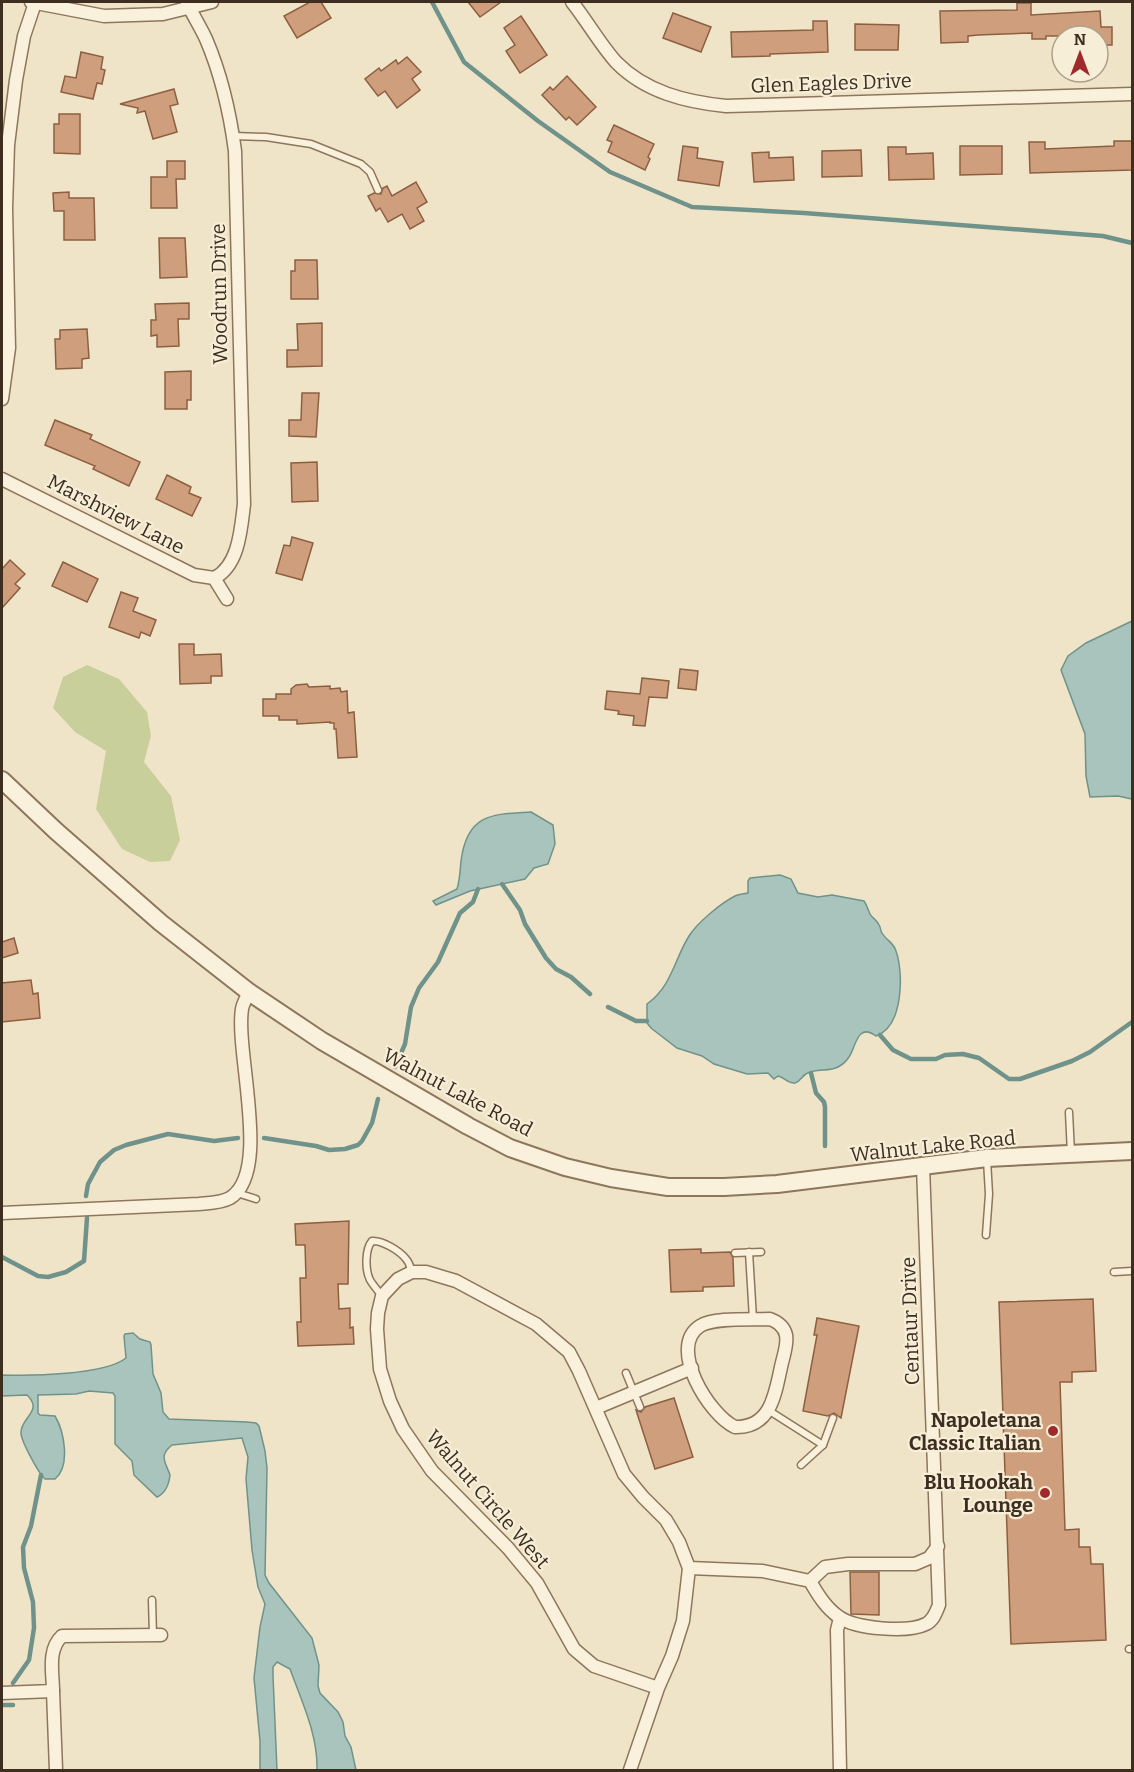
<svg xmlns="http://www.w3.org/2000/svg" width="1134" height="1772" font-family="Bitter,serif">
<rect width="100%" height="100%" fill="#f0e4c8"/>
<polygon fill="#c9cf9b" points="87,665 119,679 147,712 151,736 144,762 171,796 180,840 170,861 150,862 122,849 96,809 106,751 75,732 53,708 63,677"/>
<g fill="#a9c4bc" stroke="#6f938a" stroke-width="1.5">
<polygon points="1132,621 1132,799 1118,796 1090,797 1086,776 1085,734 1061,670 1068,656 1086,643"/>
<path d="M531 812 553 825 555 844 548 864 534 868 525 879 470 891 436 905 433 901 457 889C460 879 460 871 461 861 467 814 491 814 531 812Z"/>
<path d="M780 875 791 879 798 893 818 897 832 895 864 901C867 905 868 910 870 914 872 918 877 920 879 925 881 927 880 931 882 933 886 940 894 943 896 951 904 974 903 1027 876 1036 857 1022 856 1047 849 1057 847 1060 842 1065 838 1067 829 1072 815 1068 806 1074 801 1077 800 1082 795 1083 788 1084 784 1077 778 1076L774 1079 768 1073 747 1074 714 1064 702 1056 677 1048 651 1028 647 1023V1004C672 986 674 960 689 936 697 923 721 903 735 896 739 894 744 894 748 893V881L750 878Z"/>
<path d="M133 1333 140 1339 150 1342 151 1345 153 1374 161 1393 163 1412 169 1419 247 1422 256 1423 259 1426 265 1451 267 1468 265 1575 269 1583 312 1638 319 1665 318 1686 320 1693 338 1712 343 1722 345 1736 351 1747 356 1770H317C318 1735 302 1702 290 1669L277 1662 273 1667V1676L277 1770H260V1741L254 1678 260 1627 265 1604 258 1587 252 1550 246 1479 248 1457 242 1438 172 1445C158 1456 166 1463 170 1475 169 1484 166 1493 157 1497L138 1479 134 1475 132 1461 115 1444V1396L113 1393 89 1391 76 1394 38 1395V1413L40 1415 55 1416C64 1431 71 1466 55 1479H45C39 1474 21 1441 21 1433 20 1418 44 1411 27 1395L2 1396V1375C30 1376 105 1375 126 1358L124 1336 125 1334Z"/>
</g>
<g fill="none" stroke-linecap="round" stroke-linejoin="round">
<g stroke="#6f938a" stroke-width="4.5">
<polyline points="432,2 464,62 538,121 610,172 692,207 804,213 1103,236 1132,243"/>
<polyline points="502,884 520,910 525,924 546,958 556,969 571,977 590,994"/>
<polyline points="608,1007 636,1021 647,1021"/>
<polyline points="880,1035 893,1050 911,1059 936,1059 945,1055 963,1054 979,1058 1009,1079 1020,1079 1072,1061 1090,1052 1132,1022"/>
<polyline points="395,1067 405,1044 411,1007 419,988 438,962 460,913 473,902 478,889"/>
<polyline points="811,1073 816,1093 824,1102 825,1107 825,1146"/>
<polyline points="264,1138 316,1146 329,1150 345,1149 358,1145 362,1141 372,1123 378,1099"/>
<polyline points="86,1196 88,1184 100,1162 114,1150 126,1145 168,1134 214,1141 238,1138"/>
<polyline points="2,1257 38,1276 48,1277 66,1272 84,1261 87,1218"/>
<polyline points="13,1683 29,1660 34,1628 33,1602 24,1568 23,1547 31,1526 41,1475"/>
<polyline points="2,1705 13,1705"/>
</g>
</g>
<g fill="#cf9f7d" stroke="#8d5f41" stroke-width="1.5">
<polygon points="310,2 321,2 331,18 297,38 284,16"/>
<polygon points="468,2 501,2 480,17"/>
<polygon points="1017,3 1031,3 1031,15 1100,11 1101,27 1112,27 1112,45 1098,45 1098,36 1046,36 1046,39 1032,39 1032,33 978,35 968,36 968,42 941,43 940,11 1017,10"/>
<polygon points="673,13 711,27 701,52 663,38"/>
<polygon points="521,16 547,55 520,73 506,51 515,45 504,28"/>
<polygon points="813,21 827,21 828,52 770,54 770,56 732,57 731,32 813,30"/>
<polygon points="855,24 899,25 898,50 855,50"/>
<polygon points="81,52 103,57 101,69 105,70 102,84 97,83 93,99 61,92 65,76 76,78"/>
<polygon points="407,57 421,72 412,79 420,90 397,108 385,91 378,96 365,79 379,68 381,71 396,60 398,64"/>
<polygon points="567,76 596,107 577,125 569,117 566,120 542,95 550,87 553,90"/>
<polygon points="174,89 178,104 170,106 177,132 153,139 145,111 137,113 138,108 120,104"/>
<polygon points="59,114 80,114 80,154 54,153 54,124 59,124"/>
<polygon points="614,125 654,144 648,157 650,159 645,170 608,152 612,142 607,140"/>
<polygon points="1114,141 1132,141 1132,170 1030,173 1029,142 1045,142 1045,149 1114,146"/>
<polygon points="683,146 698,148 697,158 723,162 719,186 678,180"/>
<polygon points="960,146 1002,146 1002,174 960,175"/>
<polygon points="888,147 906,147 906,154 933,153 934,179 889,180"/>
<polygon points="861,150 862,176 822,177 822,151"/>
<polygon points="769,152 769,158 793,157 794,180 754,182 752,153"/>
<polygon points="167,161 185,161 185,179 176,179 177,208 151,208 151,177 167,177"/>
<polygon points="416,182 427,202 417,208 424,221 410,229 402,214 388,222 380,208 376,211 368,196 374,193 381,194 383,188 387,186 392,196"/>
<polygon points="69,192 69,198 94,198 95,240 64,240 64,211 54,211 53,193"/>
<polygon points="159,238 185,238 187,277 160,278"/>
<polygon points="295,260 317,260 318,299 291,299 291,271 295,271"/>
<polygon points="189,303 189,319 178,319 179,346 157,347 157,335 151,336 151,320 156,320 155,304"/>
<polygon points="322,323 322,366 287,367 287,350 298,350 297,324"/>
<polygon points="87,329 89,358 82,359 82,368 56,369 55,339 60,339 60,330"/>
<polygon points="191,371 191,400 187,400 187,409 165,409 165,372"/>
<polygon points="302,393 319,393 316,437 289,436 289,420 301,420"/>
<polygon points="55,420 92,435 90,439 140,462 129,486 93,469 95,466 45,445"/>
<polygon points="317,462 318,501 292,502 291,463"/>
<polygon points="167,475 191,487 189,493 201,498 192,516 156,499"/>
<polygon points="292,537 313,543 302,580 276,573 284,545 290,546"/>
<polygon points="10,560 25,574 15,584 20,588 2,608 2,569"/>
<polygon points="63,562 98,579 87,602 52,586"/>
<polygon points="121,592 138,598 133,611 156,620 150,636 141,632 139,638 109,627"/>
<polygon points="179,644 194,644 194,655 221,654 222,676 211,676 211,683 180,684"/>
<polygon points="680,669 698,671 696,690 678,688"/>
<polygon points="642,678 669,681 667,698 649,697 645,726 633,725 634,716 618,714 619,711 605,709 607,691 640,694"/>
<polygon points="307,684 309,687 330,686 330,689 340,688 341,692 347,691 348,713 354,712 357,757 338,758 336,729 334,729 334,723 330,723 330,722 297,724 297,720 279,720 279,716 263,716 263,699 276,699 276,694 291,694 291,689 296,685"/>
<polygon points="14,938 18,953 2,958 2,942"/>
<polygon points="31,980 33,994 38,993 40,1018 2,1022 2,983"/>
<polygon points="349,1221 348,1284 338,1284 339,1309 350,1308 350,1328 353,1327 354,1344 298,1346 297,1322 301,1322 300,1278 306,1278 305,1245 296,1245 295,1224"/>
<polygon points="701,1249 701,1253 730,1252 733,1258 734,1286 703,1287 703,1291 671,1292 669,1250"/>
<polygon points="1093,1299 1096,1371 1072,1372 1072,1382 1060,1382 1065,1530 1079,1529 1079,1547 1090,1547 1091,1564 1103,1564 1106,1640 1011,1644 999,1302"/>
<polygon points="817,1318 859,1326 841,1418 834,1413 828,1416 803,1411 817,1335 814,1335"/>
<polygon points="674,1398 693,1457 655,1469 636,1410 641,1412 645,1407"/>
<polygon points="850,1572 879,1572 879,1615 851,1614"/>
</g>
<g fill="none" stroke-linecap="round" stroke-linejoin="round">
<defs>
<g id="service">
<polyline points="233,136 266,137 311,144 361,164 370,172 378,190"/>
<polyline points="1069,1112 1071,1154"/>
<polyline points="237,1193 256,1199"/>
<polyline points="986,1235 989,1194 987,1160"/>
<polyline points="749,1252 753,1319"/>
<polyline points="735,1253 761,1252"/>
<polyline points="1114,1272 1132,1271"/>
<path d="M382 1296C378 1291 373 1285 370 1280 365 1270 365 1249 372 1241 382 1240 400 1251 406 1259 410 1263 410 1268 412 1272"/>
<polyline points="626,1373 640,1407"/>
<polyline points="768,1410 823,1445"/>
<polyline points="801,1465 823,1445 833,1418"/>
<polyline points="152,1600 153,1635"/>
<polyline points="1129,1649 1132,1649"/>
</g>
<g id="minor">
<polyline points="31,2 104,16 163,14 212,2"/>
<path d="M187 2C192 14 200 26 206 39 221 74 230 113 235 151L244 504C241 529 239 566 214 578"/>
<path d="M572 2C587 21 600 44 616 62 645 92 686 102 726 106L1132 94"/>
<polyline points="2,399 9,348 6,208 8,145 16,80 24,36 35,3"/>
<polyline points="2,479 194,575 214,578"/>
<polyline points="214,578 227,599"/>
<path d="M2 1213 199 1204C209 1203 221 1203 230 1198 272 1172 235 1053 242 1009 243 1003 247 997 249 992"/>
<path d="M770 1319C778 1322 784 1326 786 1335 788 1345 783 1357 781 1367 775 1394 771 1428 735 1427 709 1415 667 1347 700 1326 714 1317 753 1320 770 1319Z"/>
<polyline points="596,1408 692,1368"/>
<path d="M689 1568 763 1571 810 1581C818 1595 826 1608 839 1617 856 1629 908 1633 926 1624 934 1620 936 1612 939 1605L923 1166"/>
<polyline points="810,1581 825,1567 848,1564 915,1564 929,1558 938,1546"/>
<polyline points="840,1618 837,1630 840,1770"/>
<polyline points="53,1691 56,1770"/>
<path d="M2 1693 53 1691C53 1673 47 1650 62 1636L161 1635"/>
<polyline points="630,1770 658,1688 672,1656 683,1621 689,1568 679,1542 666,1520 643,1497 624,1474 579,1371 569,1352 536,1324 456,1281 426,1272 412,1272 398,1279 382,1296 378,1313 377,1329 380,1369 390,1401 403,1429 432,1471 508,1548 537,1583 574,1649 594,1666 658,1688"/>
</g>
<polyline id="tertiary" points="2,780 56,831 161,923 249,992 322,1041 468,1126 510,1148 565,1167 611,1178 668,1187 724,1187 777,1184 987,1158 1132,1151"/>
</defs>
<use href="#service" stroke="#8d765c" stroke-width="9"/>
<use href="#minor" stroke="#8d765c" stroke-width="15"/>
<use href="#tertiary" stroke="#8d765c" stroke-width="20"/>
<use href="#service" stroke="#faf1dc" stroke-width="6"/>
<use href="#minor" stroke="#faf1dc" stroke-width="12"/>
<use href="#tertiary" stroke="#faf1dc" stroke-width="16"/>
</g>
<g fill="#9e2a2b" stroke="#f7eed8" stroke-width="2">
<circle cx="1053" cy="1431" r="6"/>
<circle cx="1045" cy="1493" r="6"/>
</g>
<g text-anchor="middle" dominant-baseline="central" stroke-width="4.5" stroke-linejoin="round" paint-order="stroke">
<g font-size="20" fill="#3d2e20" stroke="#f7eed8">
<text transform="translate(831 83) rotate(-2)">Glen Eagles Drive</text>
<text transform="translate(219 294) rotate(-91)">Woodrun Drive</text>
<text transform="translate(116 514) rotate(27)">Marshview Lane</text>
<text transform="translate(458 1092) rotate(28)">Walnut Lake Road</text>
<text transform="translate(933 1146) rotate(-6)">Walnut Lake Road</text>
<text transform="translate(910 1321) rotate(-92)">Centaur Drive</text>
<text transform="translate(488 1499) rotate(49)">Walnut Circle West</text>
</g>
<g font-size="20" font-weight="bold" fill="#3d2e20" stroke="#f7eed8" text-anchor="end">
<text x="1041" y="1420">Napoletana<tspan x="1041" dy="23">Classic Italian</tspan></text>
<text x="1033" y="1482">Blu Hookah<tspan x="1033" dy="23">Lounge</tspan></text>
</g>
</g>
<rect width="1134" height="1772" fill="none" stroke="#3d2e20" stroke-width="6"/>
<g transform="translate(1080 54)"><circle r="28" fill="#f7eed8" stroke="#ada18e" stroke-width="1.5"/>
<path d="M0-4.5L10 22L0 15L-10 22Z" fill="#9e2a2b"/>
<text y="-9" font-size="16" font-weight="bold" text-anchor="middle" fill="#3d2e20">N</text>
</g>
</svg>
